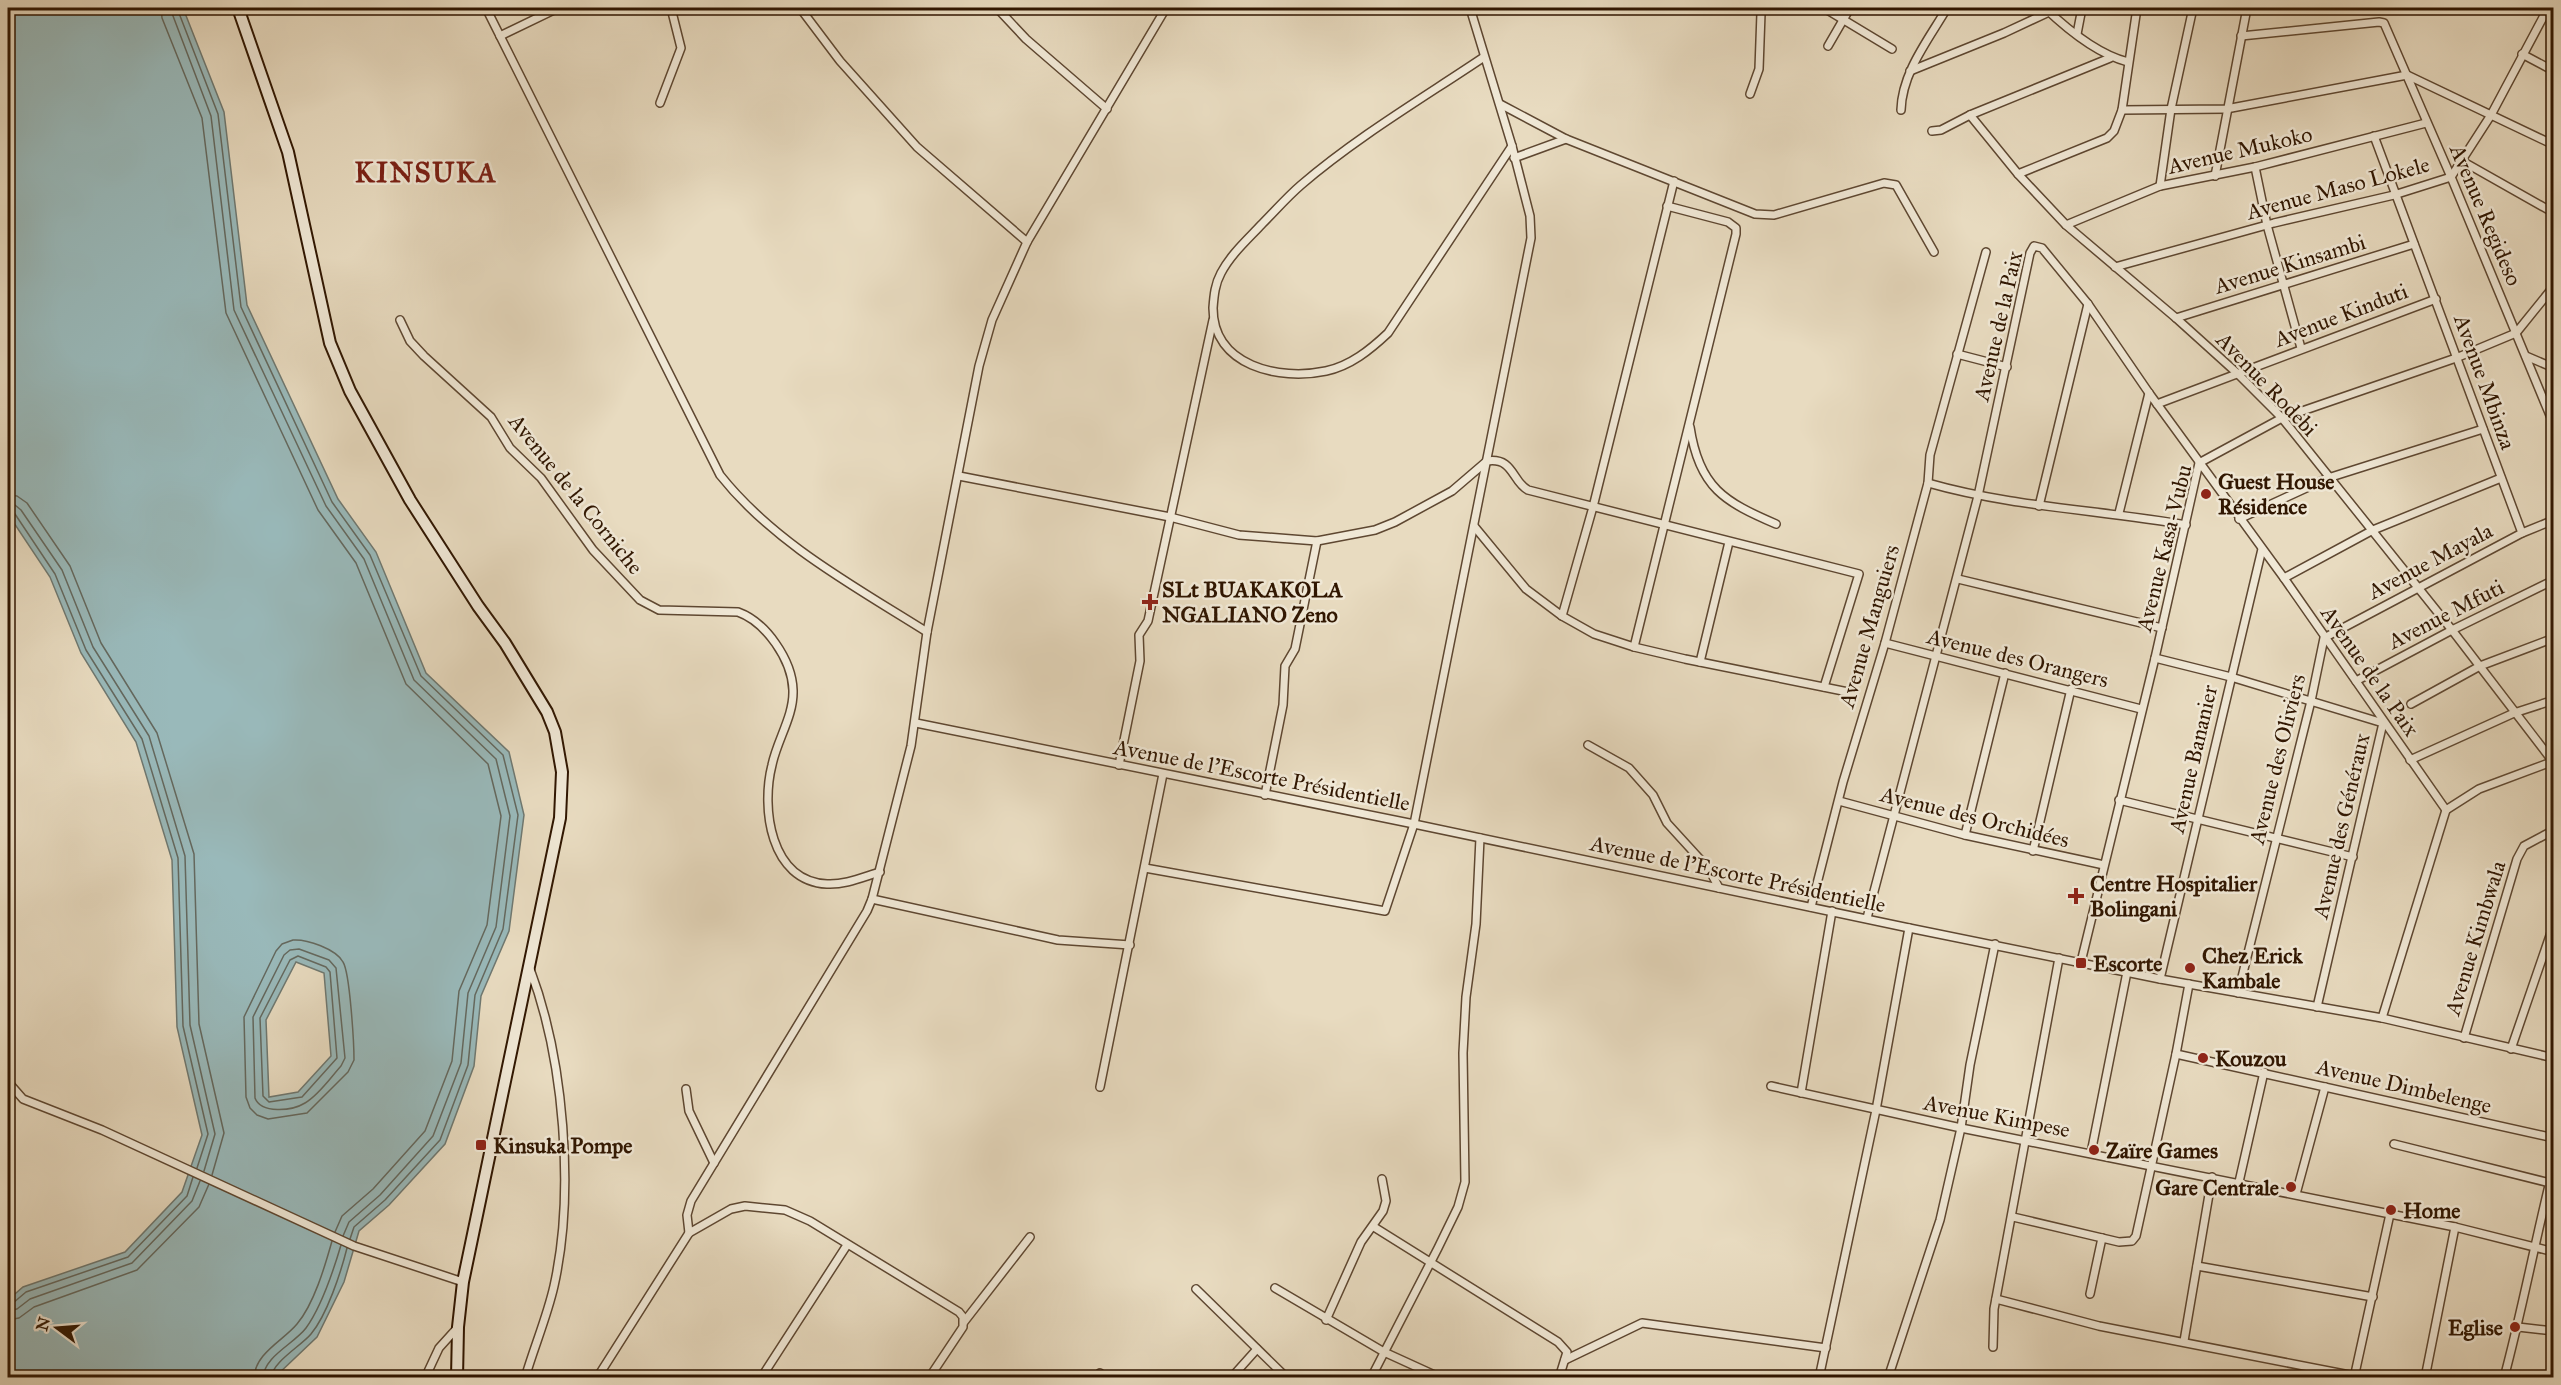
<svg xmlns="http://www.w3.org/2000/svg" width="2561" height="1385" font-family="'IM FELL Great Primer',serif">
<rect width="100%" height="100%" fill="#e8dbc0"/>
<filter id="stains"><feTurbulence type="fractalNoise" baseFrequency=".00333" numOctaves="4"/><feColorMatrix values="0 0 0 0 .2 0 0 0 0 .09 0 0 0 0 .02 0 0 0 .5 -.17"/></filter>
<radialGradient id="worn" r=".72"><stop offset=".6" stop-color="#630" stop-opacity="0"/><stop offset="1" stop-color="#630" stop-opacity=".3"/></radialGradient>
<path fill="#99b9ba" stroke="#6f7870" stroke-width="1.5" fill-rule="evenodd" d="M8 8H183L224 112 247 305 338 499 376 552 426 673 509 752 524 815 509 931 481 996 474 1066 445 1144 389 1205 359 1231 344 1282 317 1337 275 1377H8V1300L23 1287 125 1252 182 1192 202 1135 177 1027 172 860 136 742 81 653 50 577 8 514ZM296 962 324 973 331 1056 298 1092 269 1097 266 1020Z"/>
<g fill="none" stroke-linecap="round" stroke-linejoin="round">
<g stroke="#64685e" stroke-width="1.5">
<polyline points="161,8 162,18 202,118 226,313 318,510 356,563 406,684 488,764 501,816 487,925 459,991 452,1061 425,1131 373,1189 342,1216 335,1232"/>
<polyline points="170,8 211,116 234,310 326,506 364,559 414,680 496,759 510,816 496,927 468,993 461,1063 433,1136 380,1195 349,1222 343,1236"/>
<polyline points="177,8 218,114 241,307 332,502 370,555 421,676 503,755 518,815 503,929 475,995 468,1065 440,1140 385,1200 354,1227 350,1239"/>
<polyline points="8,495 17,496 27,503 70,566 101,643 157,733 194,854 199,1024 224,1133 212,1175"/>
<polyline points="8,504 15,505 21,510 62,570 93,647 149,736 185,856 190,1025 215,1134 204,1171"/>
<polyline points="8,511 15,514 55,574 86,650 142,739 178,858 183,1026 208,1134 197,1168"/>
<path d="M293 940C307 939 336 949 343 962 350 973 354 1044 354 1060L348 1072 307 1113 268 1119 257 1115 250 1108 246 1097 244 1017 276 951 282 944Z"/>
<path d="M299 949 329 960 336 968 345 1058 341 1066C331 1077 319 1095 305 1103 292 1111 261 1114 255 1098L253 1017 284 955 290 950Z"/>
<polygon points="298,956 326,967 330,972 337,1058 302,1097 269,1102 263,1096 260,1018 290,960"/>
<polyline points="8,1304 13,1303 26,1292 128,1257 187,1196 193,1177"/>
<polyline points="8,1311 17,1309 30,1299 132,1263 192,1201 200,1181"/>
<polyline points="8,1320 19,1318 34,1307 137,1270 199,1207 209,1184"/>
<path d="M254 1378C255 1353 283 1341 297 1324 314 1304 325 1266 332 1241"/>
<path d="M263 1378C264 1356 294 1344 306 1328 322 1306 333 1272 341 1245"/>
<path d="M271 1378C272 1362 301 1346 311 1334 327 1315 341 1272 347 1248"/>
</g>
<defs>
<g id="minor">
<path d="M486 8 720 475C774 543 854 586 927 632"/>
<polyline points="800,8 840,61 917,147 1027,242"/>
<polyline points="997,8 1026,39 1107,109"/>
<polyline points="1824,8 1892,49"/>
<path d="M2045 8C2068 30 2097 54 2128 62"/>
<polyline points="2077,34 2082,8"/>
<polyline points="500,36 558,8"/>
<polyline points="2241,36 2379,22 2384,23 2451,177 2554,425"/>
<polyline points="1828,46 1850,8"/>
<polyline points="2522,54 2554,71"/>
<path d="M1484 57C1423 98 1357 137 1301 185 1287 197 1275 211 1262 224 1248 239 1231 254 1221 273 1215 284 1214 295 1213 308 1213 366 1279 381 1326 371 1350 366 1370 350 1388 333L1512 146"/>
<polyline points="1910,71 2004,33 2049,12"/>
<polyline points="1750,94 1759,69 1761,13 1763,8"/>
<polyline points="660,103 681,48 671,8"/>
<polyline points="1500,104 1566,139 1755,214 1774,215 1884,183 1896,185 1934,252"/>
<path d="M1901 110C1902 72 1929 39 1947 8"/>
<polyline points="2122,110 2226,109 2407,75 2554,145"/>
<polyline points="1970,115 2018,174 2066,225 2176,318 2238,374 2282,418 2452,630 2554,763"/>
<polyline points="1932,131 1941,130 1970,115 2110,58"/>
<polyline points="2374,136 2522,533"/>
<polyline points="1514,158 1566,139"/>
<polyline points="2462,161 2554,213"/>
<polyline points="2255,167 2267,225 2301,348"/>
<polyline points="2018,174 2107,138 2114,131 2122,110 2137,8"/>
<polyline points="2215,176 2247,8"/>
<polyline points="2160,186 2171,109 2193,8"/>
<polyline points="2066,225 2160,186 2255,167 2426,123"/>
<polyline points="2115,267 2274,223 2394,195 2451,177 2491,115 2548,8"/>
<polyline points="2176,318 2414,244"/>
<path d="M400 320 410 341 424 356 491 417 510 448 541 478 593 550 640 600 659 610 738 612C766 622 792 660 793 690 794 716 777 740 772 765 761 808 770 881 827 884 845 885 863 877 880 872"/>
<polyline points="1957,354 2007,367"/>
<polyline points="2526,356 2554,368"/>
<polyline points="2157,404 2436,299"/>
<path d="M1690 427C1699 488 1725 502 1776 524"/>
<path d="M959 476 1170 517 1239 535 1317 541 1375 530 1395 522 1452 491 1487 461C1514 457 1512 482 1528 490L1859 574 1824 687"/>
<path d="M1928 483C2012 507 2100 510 2186 525"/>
<polyline points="2039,506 2088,304"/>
<polyline points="2119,513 2149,393"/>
<polyline points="2239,519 2328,478 2483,429"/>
<polyline points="1474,526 1526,589 1562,616 1594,634 1634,647 1685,659 1853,693"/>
<polyline points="2284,578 2373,530 2501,478"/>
<polyline points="1958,579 2162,628"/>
<polyline points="1562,616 1593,507 1674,181"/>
<polyline points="1885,643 2141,709"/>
<polyline points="1634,647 1736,234 1736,228 1728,222 1667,206"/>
<polyline points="2155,658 2231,677 2383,723 2317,1007"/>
<polyline points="1700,662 1729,542"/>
<polyline points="2356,681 2452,630 2554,580"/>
<polyline points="2411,704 2480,666 2554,638"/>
<polyline points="916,723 1414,824 1909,928 2160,979 2382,1018 2554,1058"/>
<polyline points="1588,745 1629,768 1653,795 1667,823 1709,869 1719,888"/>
<polyline points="2410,760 2514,713 2554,700"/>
<polyline points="1119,765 1140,661 1139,635 1148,621 1213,320"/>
<polyline points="1265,795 1283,705 1285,666 1295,649 1317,541"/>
<polyline points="2119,800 2353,857"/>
<polyline points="1839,801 1965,835 2104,865"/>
<polyline points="2446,810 2479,789 2554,761"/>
<polyline points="1965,835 2005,673"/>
<polyline points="2033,851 2071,689"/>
<polyline points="1145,868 1385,911 1414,824 1531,238 1530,216 1512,146 1470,8"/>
<polyline points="872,899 1058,940 1130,945"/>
<polyline points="1811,907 1843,782 1885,643 1928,483 1930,455 1986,252"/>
<polyline points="1867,918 1978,496 2030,253 2034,246 2042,248 2088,304 2149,393 2284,578 2446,810"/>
<polyline points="2081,962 2155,658 2199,463 2282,418 2456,358 2516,333 2554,286"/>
<polyline points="2160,979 2262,549"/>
<polyline points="2238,993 2311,701 2324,638 2522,533 2554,520"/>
<polyline points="2382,1018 2446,810"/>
<polyline points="8,1030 9,1083 23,1099 102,1130 354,1246 463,1282"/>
<polyline points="2464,1038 2517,859 2524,846 2554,830"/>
<polyline points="2511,1049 2554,924"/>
<polyline points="2176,1054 2554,1138"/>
<polyline points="1771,1086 1961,1128 2455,1227 2554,1252"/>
<polyline points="1100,1087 1163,774"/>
<polyline points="686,1089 689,1111 714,1163"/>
<polyline points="1801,1093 1832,911"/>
<polyline points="2394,1144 2554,1184"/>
<polyline points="2091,1153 2127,972"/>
<polyline points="2239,1182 2264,1072"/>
<polyline points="2296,1194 2325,1087"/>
<polyline points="2013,1217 2119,1242 2132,1241 2136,1236 2176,1054 2189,984"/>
<polyline points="1374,1227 1558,1342 1567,1352 1559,1378"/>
<polyline points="689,1233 687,1215 691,1201 867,911 872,899 911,746 927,632 979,366 992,320 1027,242 1166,8"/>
<polyline points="2197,1266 2373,1297"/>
<polyline points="1275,1288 1384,1352 1441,1378"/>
<polyline points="1196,1289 1287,1378"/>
<polyline points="2090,1294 2102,1238"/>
<polyline points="1996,1299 2099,1326 2365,1378"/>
<polyline points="1326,1320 1361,1242 1383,1211 1386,1201 1382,1179"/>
<polyline points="964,1322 1030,1237"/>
<polyline points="2518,1327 2554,1331"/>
<polyline points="2184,1341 2212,1177"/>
<polyline points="1993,1347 1994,1309 2059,958"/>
<polyline points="1565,1360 1642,1323 1826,1348"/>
<polyline points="1100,1373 1102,1378"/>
<polyline points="425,1378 439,1348 458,1327"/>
<path d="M525 1378C534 1347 547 1317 554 1286 575 1192 564 1059 530 969"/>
<polyline points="597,1378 689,1233 731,1209 745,1206 785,1210 810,1221 959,1312 963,1317 963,1327 929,1378"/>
<polyline points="761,1378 847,1245"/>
<polyline points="1231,1378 1257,1349"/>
<polyline points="1371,1378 1438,1248 1458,1207 1465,1182 1463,1053 1466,997 1476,924 1480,838"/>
<polyline points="1819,1378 1876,1110 1909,928"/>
<polyline points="1888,1378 1940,1220 1961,1128 1970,1065 1995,944"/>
<polyline points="2354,1378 2390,1214"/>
<polyline points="2425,1378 2455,1227"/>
<path d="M2504 1378C2523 1307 2536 1236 2554 1165"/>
</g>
<polyline id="secondary" points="238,8 288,152 330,343 350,391 410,500 478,606 505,643 547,712 555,732 562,772 560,818 463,1282 458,1327 457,1378"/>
</defs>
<use href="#minor" stroke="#5e4731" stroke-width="10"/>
<use href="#secondary" stroke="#301601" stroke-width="14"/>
<use href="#minor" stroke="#f0e8d6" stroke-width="7"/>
<use href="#secondary" stroke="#f0e8d6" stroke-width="10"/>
</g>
<g fill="#8f2418" stroke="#f0e8d6" stroke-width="2">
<circle cx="2206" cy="494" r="6"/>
<path d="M1147 593h6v6h6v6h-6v6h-6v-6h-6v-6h6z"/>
<path d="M2073 887h6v6h6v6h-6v6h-6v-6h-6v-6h6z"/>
<rect x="2075" y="957" width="12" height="12" rx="3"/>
<circle cx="2190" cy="968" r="6"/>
<circle cx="2203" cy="1058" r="6"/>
<rect x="475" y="1139" width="12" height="12" rx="3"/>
<circle cx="2094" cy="1150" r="6"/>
<circle cx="2291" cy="1187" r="6"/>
<circle cx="2391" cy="1210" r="6"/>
<circle cx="2515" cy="1327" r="6"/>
</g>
<g text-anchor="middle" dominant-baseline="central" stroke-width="5" stroke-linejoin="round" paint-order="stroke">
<g font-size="22" fill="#301601" stroke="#f0e8d6">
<text transform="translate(2240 150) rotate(-13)">Avenue Mukoko</text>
<text transform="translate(2338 188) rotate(-15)">Avenue Maso Lokele</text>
<text transform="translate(2486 215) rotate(67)">Avenue Regideso</text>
<text transform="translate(2290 264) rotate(-17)">Avenue Kinsambi</text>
<text transform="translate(2341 315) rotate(-21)">Avenue Kinduti</text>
<text transform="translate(1998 326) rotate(-77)">Avenue de la Paix</text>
<text transform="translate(2485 382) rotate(70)">Avenue Mbinza</text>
<text transform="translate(2267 384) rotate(46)">Avenue Rodebi</text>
<text transform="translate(576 494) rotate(51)">Avenue de la Corniche</text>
<text transform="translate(2164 548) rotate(-76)">Avenue Kasa-Vubu</text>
<text transform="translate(2430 561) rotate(-28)">Avenue Mayala</text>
<text transform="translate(2446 614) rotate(-27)">Avenue Mfuti</text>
<text transform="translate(1869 626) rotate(-74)">Avenue Manguiers</text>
<text transform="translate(2018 658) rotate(14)">Avenue des Orangers</text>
<text transform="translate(2370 671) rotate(55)">Avenue de la Paix</text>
<text transform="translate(2193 759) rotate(-77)">Avenue Bananier</text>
<text transform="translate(2277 759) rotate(-76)">Avenue des Oliviers</text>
<text transform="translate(1262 775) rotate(11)">Avenue de l'Escorte Présidentielle</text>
<text transform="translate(1975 817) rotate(14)">Avenue des Orchidées</text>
<text transform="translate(2341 826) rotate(-77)">Avenue des Généraux</text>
<text transform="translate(1738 874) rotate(12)">Avenue de l'Escorte Présidentielle</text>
<text transform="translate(2475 938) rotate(-73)">Avenue Kimbwala</text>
<text transform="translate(2404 1086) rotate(13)">Avenue Dimbelenge</text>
<text transform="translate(1997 1116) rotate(11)">Avenue Kimpese</text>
</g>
<g font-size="22" font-weight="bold" fill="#301601" stroke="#f0e8d6" text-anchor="start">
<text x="2218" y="481">Guest House<tspan x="2218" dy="25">Résidence</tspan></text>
<text x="1162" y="589">SLt BUAKAKOLA<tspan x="1162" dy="25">NGALIANO Zeno</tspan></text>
<text x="2090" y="883">Centre Hospitalier<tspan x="2090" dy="25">Bolingani</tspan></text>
<text x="2202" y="955">Chez Erick<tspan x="2202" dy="25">Kambale</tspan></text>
<text x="2093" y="963">Escorte</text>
<text x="2215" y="1058">Kouzou</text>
<text x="493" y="1145">Kinsuka Pompe</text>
<text x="2106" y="1150">Zaïre Games</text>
<text x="2279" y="1187" text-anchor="end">Gare Centrale</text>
<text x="2403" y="1210">Home</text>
<text x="2503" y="1327" text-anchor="end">Eglise</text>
</g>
<g font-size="28" font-weight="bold" letter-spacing="1.5" fill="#7a1f14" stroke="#f0e8d6">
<text x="426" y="172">KINSUKA</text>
</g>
</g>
<rect width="2561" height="1385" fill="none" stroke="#e8dbc0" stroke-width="30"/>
<rect x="9" y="9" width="2543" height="1367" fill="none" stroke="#301601" stroke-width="3"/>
<rect x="15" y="15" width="2531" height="1355" fill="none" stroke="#301601" stroke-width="1.5"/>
<g transform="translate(57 1328) rotate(286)" stroke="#f0e8d6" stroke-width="4.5" paint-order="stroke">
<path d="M0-4.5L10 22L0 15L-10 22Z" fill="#301601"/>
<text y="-9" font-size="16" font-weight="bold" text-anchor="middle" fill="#301601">N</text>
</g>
<rect width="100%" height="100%" filter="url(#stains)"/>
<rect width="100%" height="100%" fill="url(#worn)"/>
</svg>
